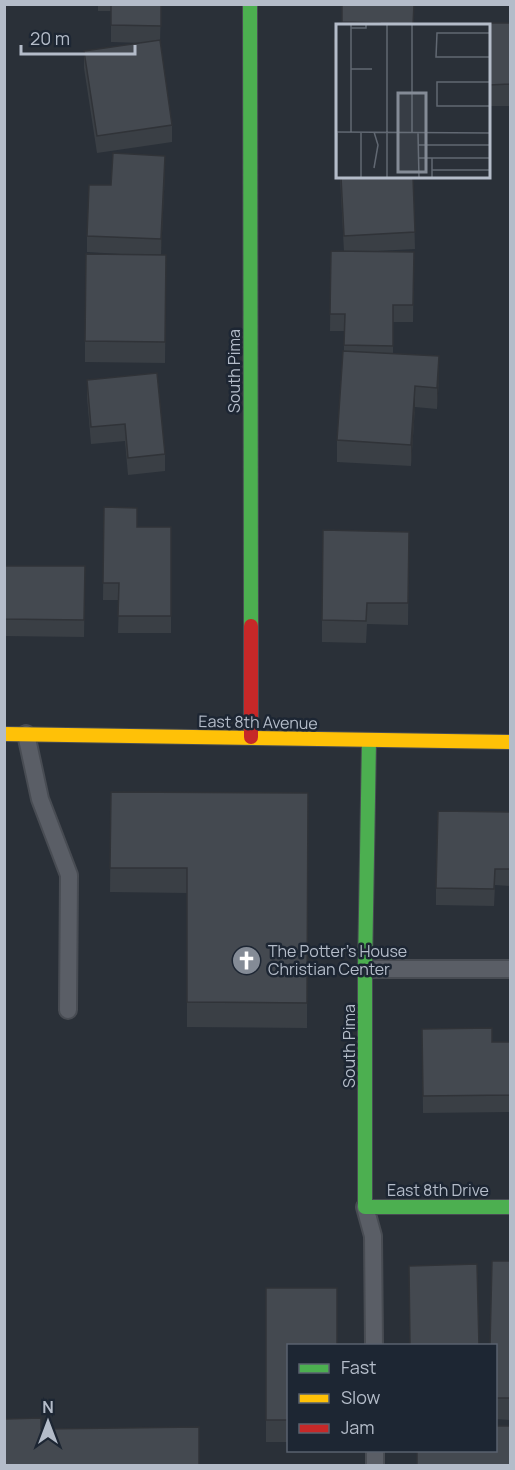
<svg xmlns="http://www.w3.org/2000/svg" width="515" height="1470" font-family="Manrope,sans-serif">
<rect width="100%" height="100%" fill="#2a3038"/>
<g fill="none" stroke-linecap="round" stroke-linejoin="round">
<defs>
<g id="lane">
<polyline points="26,734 40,799 69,875 68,1010"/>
<polyline points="365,969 510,969"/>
<polyline points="365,1207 373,1236 374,1346"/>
<polyline points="375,1450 375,1466"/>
</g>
<g id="fast">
<polyline points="250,4 251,626"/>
<polyline points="369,741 365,969 365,1207 510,1207"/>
</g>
<polyline id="slow" points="4,734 510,742"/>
<polyline id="jam" points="251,626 251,737"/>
</defs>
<use href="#lane" stroke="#484c53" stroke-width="20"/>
<use href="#fast" stroke="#484c53" stroke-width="16"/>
<use href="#slow" stroke="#484c53" stroke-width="16"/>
<use href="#jam" stroke="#484c53" stroke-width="16"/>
<use href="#lane" stroke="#5a5e66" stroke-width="16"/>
<use href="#fast" stroke="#4caf50" stroke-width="14"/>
<use href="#slow" stroke="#ffc107" stroke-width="14"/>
<use href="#jam" stroke="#c62828" stroke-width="14"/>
</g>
<g fill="#3a3f45">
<polygon points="98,4 161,4 160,43 172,125 172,142 97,153 84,68 84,51 143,43 111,42 111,11 98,11"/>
<rect x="342" y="4" width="72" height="22"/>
<polygon points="510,23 510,106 489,106 489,26"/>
<polygon points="334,39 338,39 338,148 335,148"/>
<polygon points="165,172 161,255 166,277 165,363 85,362 85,341 137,255 87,252 87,236 111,185"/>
<polygon points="340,177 413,177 415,249 359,252 414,252 413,322 393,322 393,354 439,378 437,409 415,407 411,466 337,462 337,440 344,351 344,331 330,331 331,251 344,252"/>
<polygon points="87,380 165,454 165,471 128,475 125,441 91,444 87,397"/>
<polygon points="104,507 137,527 171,527 171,633 118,633 119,600 103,600"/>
<polygon points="409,532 408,625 367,624 366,643 322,642 322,620"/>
<polygon points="4,566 85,566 84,637 4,636"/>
<polygon points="111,792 308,793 307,1028 187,1027 187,893 110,892"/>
<polygon points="510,812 510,886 495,885 494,906 436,905 436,888"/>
<polygon points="422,1029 492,1042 510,1042 510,1112 423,1113"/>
<polygon points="510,1261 510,1420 495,1419 495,1346"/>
<polygon points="266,1288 288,1346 288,1442 266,1442"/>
</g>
<g fill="#303338">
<polygon points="165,156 165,172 161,256 161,239"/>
<polygon points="439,356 439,378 437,409 437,388"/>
<polygon points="415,386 415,407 411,466 411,445"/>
</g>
<g fill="#444950" stroke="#303338" stroke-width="1.5">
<polygon points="111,4 161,4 161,26 111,25"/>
<polygon points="342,4 414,4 413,26 380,26 380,23 342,22"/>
<polygon points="484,23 510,23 510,84 489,85 489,26 484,26"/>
<polygon points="334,39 338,39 338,131 335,131"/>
<polygon points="160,40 172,125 97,136 84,51"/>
<polygon points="113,153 165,156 161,239 87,236 89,185 111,185"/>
<polygon points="341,177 413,177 415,232 344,236"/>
<polygon points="331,251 414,252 413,305 393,305 393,346 344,345 345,314 330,314"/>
<polygon points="86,254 166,255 165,342 85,341"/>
<polygon points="343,351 439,356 437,388 415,386 411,445 337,440"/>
<polygon points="157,373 165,454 128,458 125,424 91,427 87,380"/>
<polygon points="104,507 137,508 137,527 171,527 171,616 118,616 119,583 103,583"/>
<polygon points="323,530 409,532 408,603 367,603 366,621 322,620"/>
<polygon points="4,566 85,566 84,620 4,619"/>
<polygon points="111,792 308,793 307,1003 187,1002 187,868 110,868"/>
<polygon points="438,811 510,812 510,869 495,869 494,889 436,888"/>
<polygon points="492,1028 492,1042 510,1042 510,1095 423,1096 422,1029"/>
<polygon points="492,1261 510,1261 510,1398 495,1398 495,1346 490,1346"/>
<polygon points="477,1264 479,1346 410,1346 409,1266"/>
<polygon points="266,1288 337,1288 337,1346 288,1346 288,1420 266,1420"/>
<polygon points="41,1418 41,1429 199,1427 199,1466 4,1466 4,1419"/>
<polygon points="495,1426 510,1426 510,1466 417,1466 417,1450 495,1450"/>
</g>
<defs>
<symbol id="church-disc" viewBox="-11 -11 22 22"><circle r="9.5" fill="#848b96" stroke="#1d2633"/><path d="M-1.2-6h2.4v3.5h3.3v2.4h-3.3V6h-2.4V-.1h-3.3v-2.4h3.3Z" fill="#fff"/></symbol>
</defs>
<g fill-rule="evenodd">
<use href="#church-disc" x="230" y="944" width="33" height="33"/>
</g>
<g text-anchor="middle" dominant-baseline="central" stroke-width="5" stroke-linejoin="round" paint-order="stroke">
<g font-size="16" fill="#b4bcc9" stroke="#1d2633">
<text transform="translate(234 371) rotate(-90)">South Pima</text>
<text transform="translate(258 722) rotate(1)">East 8th Avenue</text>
<text transform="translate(349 1046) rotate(-90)">South Pima</text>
<text x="438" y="1190">East 8th Drive</text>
</g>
<g font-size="16" fill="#b4bcc9" stroke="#1d2633" text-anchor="start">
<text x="268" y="951">The Potter's House<tspan x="268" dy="18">Christian Center</tspan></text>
</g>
</g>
<g transform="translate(336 24)">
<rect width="154" height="154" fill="#2a3038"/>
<path fill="none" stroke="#616872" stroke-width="1.5" d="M15 0V108M76 0V108M15 4H30V0M155 9H101L100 33H155M15 45H36M155 58H101V82H155M0 108 155 109M1 108V154M25 108V154M38 108 42 121 38 144M82 109 83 154M82 121H155M82 134H155M96 134V154M96 146H155M51 154V0"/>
<path fill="#848b96" fill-opacity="0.15" stroke="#848b96" stroke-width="3" d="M62 69H90V148H62Z"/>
<rect width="154" height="154" fill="none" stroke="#b4bcc9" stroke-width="3"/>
</g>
<rect width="515" height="1470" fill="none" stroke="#b4bcc9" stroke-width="12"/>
<rect x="287" y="1344" width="210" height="108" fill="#1d2633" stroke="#59626f" stroke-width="1.5"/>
<rect x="299" y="1364" width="30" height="9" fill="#4caf50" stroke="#59626f" stroke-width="1.5"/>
<text x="341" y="1374" font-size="18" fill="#b4bcc9">Fast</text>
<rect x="299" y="1394" width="30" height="9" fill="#ffc107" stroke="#59626f" stroke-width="1.5"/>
<text x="341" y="1404" font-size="18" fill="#b4bcc9">Slow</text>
<rect x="299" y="1424" width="30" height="9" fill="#c62828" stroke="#59626f" stroke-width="1.5"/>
<text x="341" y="1434" font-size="18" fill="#b4bcc9">Jam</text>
<g transform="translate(48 1422)" stroke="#1d2633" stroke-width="4.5" paint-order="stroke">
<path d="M0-4.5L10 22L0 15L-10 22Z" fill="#b4bcc9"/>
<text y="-9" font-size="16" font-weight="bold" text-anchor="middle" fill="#b4bcc9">N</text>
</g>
<path d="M21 45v9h114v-9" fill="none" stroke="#b4bcc9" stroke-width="3"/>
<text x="30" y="45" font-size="18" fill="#b4bcc9" stroke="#1d2633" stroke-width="4.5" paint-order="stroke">20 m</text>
</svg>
